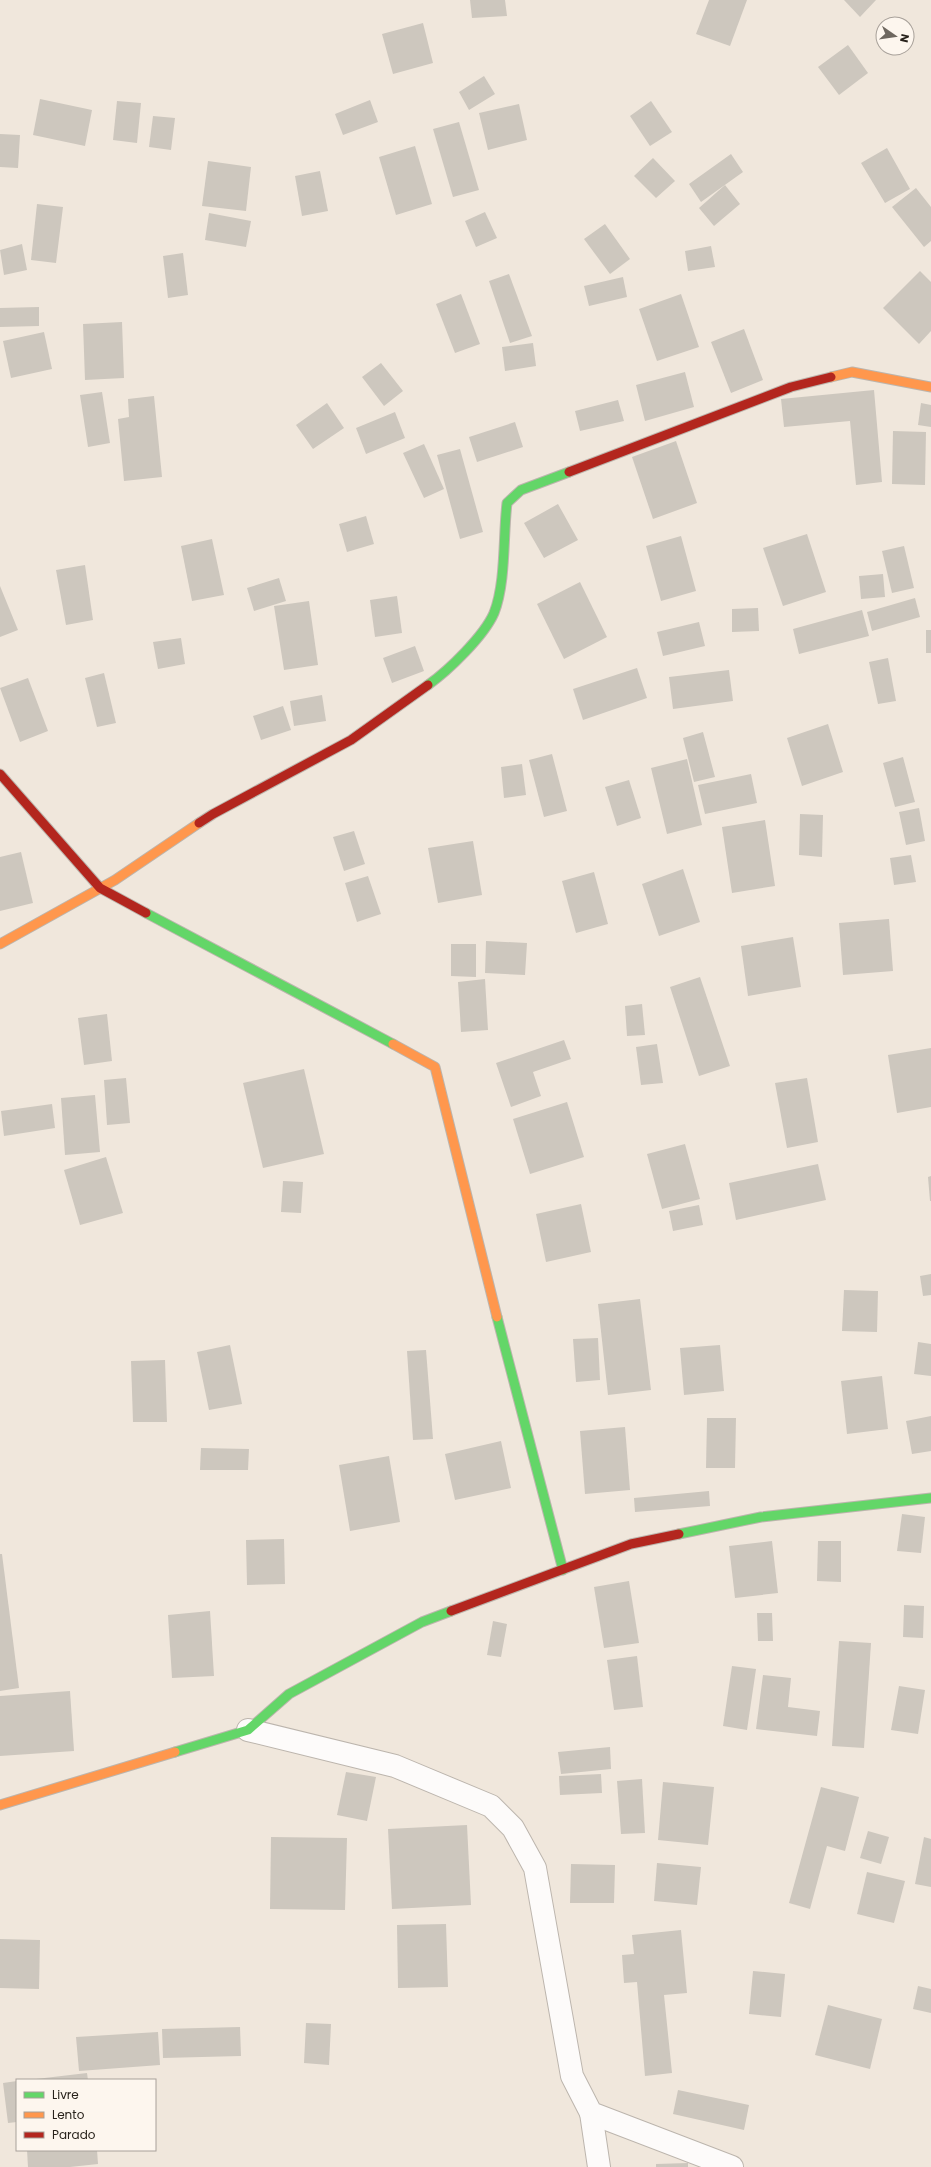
<svg xmlns="http://www.w3.org/2000/svg" width="931" height="2167" font-family="Poppins,sans-serif">
<rect width="100%" height="100%" fill="#f0e7dc"/>
<g fill="#cdc7be">
<polygon points="470,0 505,0 507,16 472,18"/>
<polygon points="709,0 747,0 730,46 696,34"/>
<polygon points="844,0 876,0 860,17"/>
<polygon points="423,23 433,63 393,74 382,34"/>
<polygon points="848,45 868,73 839,95 818,67"/>
<polygon points="484,76 495,94 469,110 459,92"/>
<polygon points="40,99 92,110 85,146 33,135"/>
<polygon points="370,100 378,122 343,135 335,114"/>
<polygon points="117,101 141,103 137,143 113,140"/>
<polygon points="651,101 672,132 650,146 630,116"/>
<polygon points="519,104 527,140 488,150 479,113"/>
<polygon points="153,116 175,118 171,150 149,147"/>
<polygon points="459,122 479,190 453,197 433,129"/>
<polygon points="0,134 20,135 18,168 0,167"/>
<polygon points="415,146 432,204 396,215 379,157"/>
<polygon points="887,148 910,189 885,203 861,163"/>
<polygon points="731,154 743,172 701,202 689,184"/>
<polygon points="653,158 675,181 656,198 634,176"/>
<polygon points="208,161 251,167 246,211 202,206"/>
<polygon points="320,171 328,211 302,216 295,176"/>
<polygon points="725,185 740,204 714,226 699,208"/>
<polygon points="916,188 931,207 931,241 924,247 892,207"/>
<polygon points="37,204 63,207 56,263 31,260"/>
<polygon points="485,212 497,238 476,247 465,221"/>
<polygon points="209,213 251,221 246,247 205,240"/>
<polygon points="605,224 630,259 610,274 584,239"/>
<polygon points="22,244 27,270 4,275 0,250"/>
<polygon points="711,246 715,267 688,271 685,251"/>
<polygon points="183,253 188,295 168,298 163,256"/>
<polygon points="920,271 931,282 931,331 919,344 883,308"/>
<polygon points="509,274 532,336 510,343 489,281"/>
<polygon points="623,277 627,297 589,306 584,286"/>
<polygon points="461,294 480,344 455,353 436,304"/>
<polygon points="681,294 699,347 657,361 639,309"/>
<polygon points="39,307 39,326 0,327 0,308"/>
<polygon points="122,322 124,378 85,380 83,324"/>
<polygon points="744,329 763,380 731,393 711,342"/>
<polygon points="44,332 52,369 11,378 3,341"/>
<polygon points="533,343 536,366 505,371 502,347"/>
<polygon points="381,363 403,391 384,406 362,377"/>
<polygon points="685,372 694,407 645,421 636,385"/>
<polygon points="874,390 882,482 856,485 850,421 784,427 781,399"/>
<polygon points="102,392 110,443 88,447 80,395"/>
<polygon points="154,396 162,477 124,481 118,419 129,417 128,399"/>
<polygon points="618,400 624,421 580,431 575,411"/>
<polygon points="327,403 344,428 313,449 296,425"/>
<polygon points="921,403 931,405 931,427 918,425"/>
<polygon points="395,412 405,438 366,454 356,428"/>
<polygon points="515,422 523,447 477,462 469,437"/>
<polygon points="893,431 926,432 925,485 892,484"/>
<polygon points="676,441 697,503 653,519 632,457"/>
<polygon points="424,444 444,489 424,498 403,453"/>
<polygon points="460,449 483,532 460,539 437,455"/>
<polygon points="558,504 578,540 544,558 524,523"/>
<polygon points="366,516 374,544 347,552 339,524"/>
<polygon points="807,534 826,592 783,606 763,548"/>
<polygon points="681,536 696,591 661,601 646,546"/>
<polygon points="212,539 224,595 192,601 181,546"/>
<polygon points="904,546 914,588 892,593 882,551"/>
<polygon points="85,565 93,620 66,625 56,570"/>
<polygon points="883,574 885,597 861,599 859,576"/>
<polygon points="279,578 286,601 254,611 247,588"/>
<polygon points="580,582 607,637 564,659 537,604"/>
<polygon points="0,586 18,630 0,637"/>
<polygon points="397,596 402,633 375,637 370,600"/>
<polygon points="915,598 920,617 872,631 867,612"/>
<polygon points="309,601 318,665 284,670 274,606"/>
<polygon points="758,608 759,631 732,632 732,609"/>
<polygon points="862,610 869,636 799,654 793,629"/>
<polygon points="699,622 705,646 663,656 657,632"/>
<rect x="926" y="630" width="5" height="23"/>
<polygon points="181,638 185,664 158,669 153,642"/>
<polygon points="415,646 424,671 392,683 383,658"/>
<polygon points="888,658 896,701 878,704 869,662"/>
<polygon points="637,668 647,698 583,720 573,689"/>
<polygon points="729,670 733,701 673,709 669,677"/>
<polygon points="104,673 116,723 97,727 85,678"/>
<polygon points="28,678 48,731 20,742 0,688"/>
<polygon points="322,695 326,721 294,726 290,701"/>
<polygon points="283,706 291,730 261,740 253,716"/>
<polygon points="828,724 843,772 802,786 787,738"/>
<polygon points="703,732 715,777 694,782 683,738"/>
<polygon points="552,754 567,811 544,817 529,760"/>
<polygon points="903,757 915,802 895,807 883,763"/>
<polygon points="687,759 702,825 667,834 651,768"/>
<polygon points="522,764 526,795 504,798 501,767"/>
<polygon points="751,774 757,803 705,814 698,785"/>
<polygon points="629,780 641,818 617,826 605,787"/>
<polygon points="919,808 925,841 906,845 899,812"/>
<polygon points="800,814 823,815 822,857 799,855"/>
<polygon points="765,820 775,886 732,893 722,827"/>
<polygon points="354,831 365,864 344,871 333,837"/>
<polygon points="473,841 482,895 438,903 428,848"/>
<polygon points="21,852 33,903 0,911 0,857"/>
<polygon points="911,855 916,882 894,885 890,858"/>
<polygon points="683,869 700,922 659,936 642,884"/>
<polygon points="594,872 608,924 576,933 562,881"/>
<polygon points="368,876 381,914 357,922 345,883"/>
<polygon points="889,919 893,971 843,975 839,923"/>
<polygon points="793,937 801,987 748,996 741,946"/>
<polygon points="486,941 527,943 525,975 485,973"/>
<polygon points="451,944 476,944 476,977 451,976"/>
<polygon points="700,977 730,1066 699,1076 670,987"/>
<polygon points="485,979 488,1030 461,1032 458,982"/>
<polygon points="642,1004 645,1035 627,1036 625,1006"/>
<polygon points="107,1014 112,1061 84,1065 78,1018"/>
<polygon points="564,1040 571,1059 533,1072 541,1096 511,1107 496,1063"/>
<polygon points="657,1044 663,1083 641,1085 636,1047"/>
<polygon points="931,1048 931,1107 897,1113 888,1055"/>
<polygon points="304,1069 324,1154 263,1168 243,1083"/>
<polygon points="126,1078 130,1123 107,1125 104,1080"/>
<polygon points="807,1078 818,1142 787,1148 775,1083"/>
<polygon points="95,1095 100,1152 65,1155 61,1098"/>
<polygon points="567,1102 584,1157 530,1174 513,1119"/>
<polygon points="52,1104 55,1128 4,1136 1,1111"/>
<polygon points="685,1144 700,1199 662,1209 647,1154"/>
<polygon points="106,1157 123,1213 80,1225 64,1170"/>
<polygon points="818,1164 826,1200 736,1220 729,1183"/>
<polygon points="931,1176 931,1201 930,1201 928,1177"/>
<polygon points="283,1181 303,1182 301,1213 281,1212"/>
<polygon points="581,1204 591,1252 546,1262 536,1214"/>
<polygon points="699,1205 703,1225 673,1231 669,1211"/>
<polygon points="931,1274 931,1295 923,1296 920,1276"/>
<polygon points="844,1290 878,1291 877,1332 842,1331"/>
<polygon points="640,1299 651,1390 608,1395 598,1304"/>
<polygon points="598,1338 600,1380 576,1382 573,1339"/>
<polygon points="918,1342 931,1344 931,1376 914,1374"/>
<polygon points="230,1345 242,1404 209,1410 197,1352"/>
<polygon points="720,1345 724,1391 684,1395 680,1348"/>
<polygon points="426,1350 433,1439 413,1440 407,1351"/>
<polygon points="165,1360 167,1422 133,1422 131,1361"/>
<polygon points="882,1376 888,1429 847,1434 841,1381"/>
<polygon points="931,1416 931,1451 912,1454 906,1421"/>
<polygon points="707,1418 736,1418 735,1468 706,1468"/>
<polygon points="625,1427 630,1490 585,1494 580,1431"/>
<polygon points="501,1441 511,1488 455,1500 445,1454"/>
<polygon points="201,1448 249,1449 248,1470 200,1470"/>
<polygon points="389,1456 400,1522 350,1531 339,1465"/>
<polygon points="709,1491 710,1506 635,1512 634,1498"/>
<polygon points="902,1514 925,1517 921,1553 897,1551"/>
<polygon points="284,1539 285,1584 247,1585 246,1540"/>
<polygon points="772,1541 778,1593 735,1598 729,1546"/>
<polygon points="818,1541 841,1541 841,1582 817,1581"/>
<polygon points="0,1554 2,1554 19,1688 0,1691"/>
<polygon points="629,1581 639,1643 604,1648 594,1587"/>
<polygon points="904,1605 924,1606 923,1638 903,1637"/>
<polygon points="210,1611 214,1676 172,1678 168,1615"/>
<polygon points="757,1613 772,1613 773,1641 758,1641"/>
<polygon points="493,1621 507,1624 501,1657 487,1655"/>
<polygon points="839,1641 871,1643 864,1748 832,1746"/>
<polygon points="637,1656 643,1707 614,1710 607,1660"/>
<polygon points="732,1666 756,1669 747,1730 723,1726"/>
<polygon points="763,1675 791,1678 788,1707 820,1711 817,1736 756,1729"/>
<polygon points="899,1686 925,1690 918,1734 891,1730"/>
<polygon points="70,1691 74,1751 0,1756 0,1696"/>
<polygon points="610,1747 611,1769 561,1774 558,1752"/>
<polygon points="346,1772 376,1777 367,1821 337,1815"/>
<polygon points="601,1774 602,1793 560,1795 559,1776"/>
<polygon points="642,1779 645,1833 621,1834 617,1781"/>
<polygon points="663,1782 714,1787 708,1845 658,1840"/>
<polygon points="821,1787 859,1797 845,1851 827,1846 810,1909 789,1903"/>
<polygon points="467,1825 471,1905 392,1909 388,1829"/>
<polygon points="868,1831 889,1837 881,1864 860,1858"/>
<polygon points="271,1837 347,1838 345,1910 270,1909"/>
<polygon points="924,1837 931,1839 931,1887 915,1884"/>
<polygon points="657,1863 701,1867 697,1905 654,1901"/>
<polygon points="571,1864 615,1865 614,1903 570,1903"/>
<polygon points="867,1872 905,1881 894,1923 857,1914"/>
<polygon points="446,1924 448,1987 398,1988 397,1925"/>
<polygon points="681,1930 687,1993 664,1995 672,2073 645,2076 637,1982 624,1983 622,1955 634,1954 632,1935"/>
<polygon points="0,1939 40,1940 39,1989 0,1988"/>
<polygon points="753,1971 785,1974 781,2017 749,2014"/>
<polygon points="918,1986 931,1989 931,2013 913,2009"/>
<polygon points="828,2005 882,2019 870,2069 815,2055"/>
<polygon points="306,2023 331,2024 329,2065 304,2063"/>
<polygon points="240,2027 241,2056 163,2058 162,2029"/>
<polygon points="158,2032 160,2065 79,2071 76,2037"/>
<polygon points="87,2073 88,2080 36,2080 36,2079"/>
<polygon points="17,2081 17,2122 8,2123 3,2083"/>
<polygon points="678,2090 749,2105 744,2130 673,2114"/>
<polygon points="27,2150 97,2150 98,2164 70,2167 28,2167"/>
<polygon points="688,2163 688,2167 656,2167 656,2164"/>
</g>
<g fill="none" stroke-linecap="round" stroke-linejoin="round">
<defs>
<g id="street">
<polyline points="248,1730 395,1766 491,1806 513,1828 535,1868 572,2076 591,2113 732,2167"/>
<polyline points="591,2113 599,2167"/>
</g>
<g id="fast">
<path d="M428 685C449 670 484 636 494 613 506 583 503 536 507 503L521 490 569 472"/>
<polyline points="146,913 393,1044"/>
<polyline points="497,1317 563,1570"/>
<polyline points="679,1534 761,1517 931,1498"/>
<polyline points="175,1752 248,1730 289,1694 422,1622 451,1611"/>
</g>
<g id="slow">
<polyline points="831,377 852,372 931,387"/>
<polyline points="0,944 115,880 199,823"/>
<polyline points="393,1044 435,1067 497,1317"/>
<polyline points="0,1805 175,1752"/>
</g>
<g id="jam">
<polyline points="569,472 791,387 831,377"/>
<polyline points="0,774 100,888 146,913"/>
<polyline points="199,823 213,814 351,740 428,685"/>
<polyline points="451,1611 631,1544 679,1534"/>
</g>
</defs>
<use href="#street" stroke="#bcb5ad" stroke-width="24"/>
<use href="#fast" stroke="#bcb5ad" stroke-width="11"/>
<use href="#slow" stroke="#bcb5ad" stroke-width="11"/>
<use href="#jam" stroke="#bcb5ad" stroke-width="11"/>
<use href="#street" stroke="#fdfbfa" stroke-width="22"/>
<use href="#fast" stroke="#63d668" stroke-width="9"/>
<use href="#slow" stroke="#ff974d" stroke-width="9"/>
<use href="#jam" stroke="#b3261e" stroke-width="9"/>
</g>
<rect x="16" y="2079" width="140" height="72" fill="#fdf6ee" stroke="#a8a19a"/>
<rect x="24" y="2092" width="20" height="6" fill="#63d668" stroke="#a8a19a"/>
<text x="52" y="2099" font-size="12" fill="#28221b">Livre</text>
<rect x="24" y="2112" width="20" height="6" fill="#ff974d" stroke="#a8a19a"/>
<text x="52" y="2119" font-size="12" fill="#28221b">Lento</text>
<rect x="24" y="2132" width="20" height="6" fill="#b3261e" stroke="#a8a19a"/>
<text x="52" y="2139" font-size="12" fill="#28221b">Parado</text>
<g transform="translate(895 36) rotate(103)"><circle r="19" fill="#fdf6ee" stroke="#a8a19a"/>
<path d="M0-3L7 15L0 10L-7 15Z" fill="#6e675f"/>
<text y="-6" font-size="11" font-weight="bold" text-anchor="middle" fill="#28221b">N</text>
</g>
</svg>
